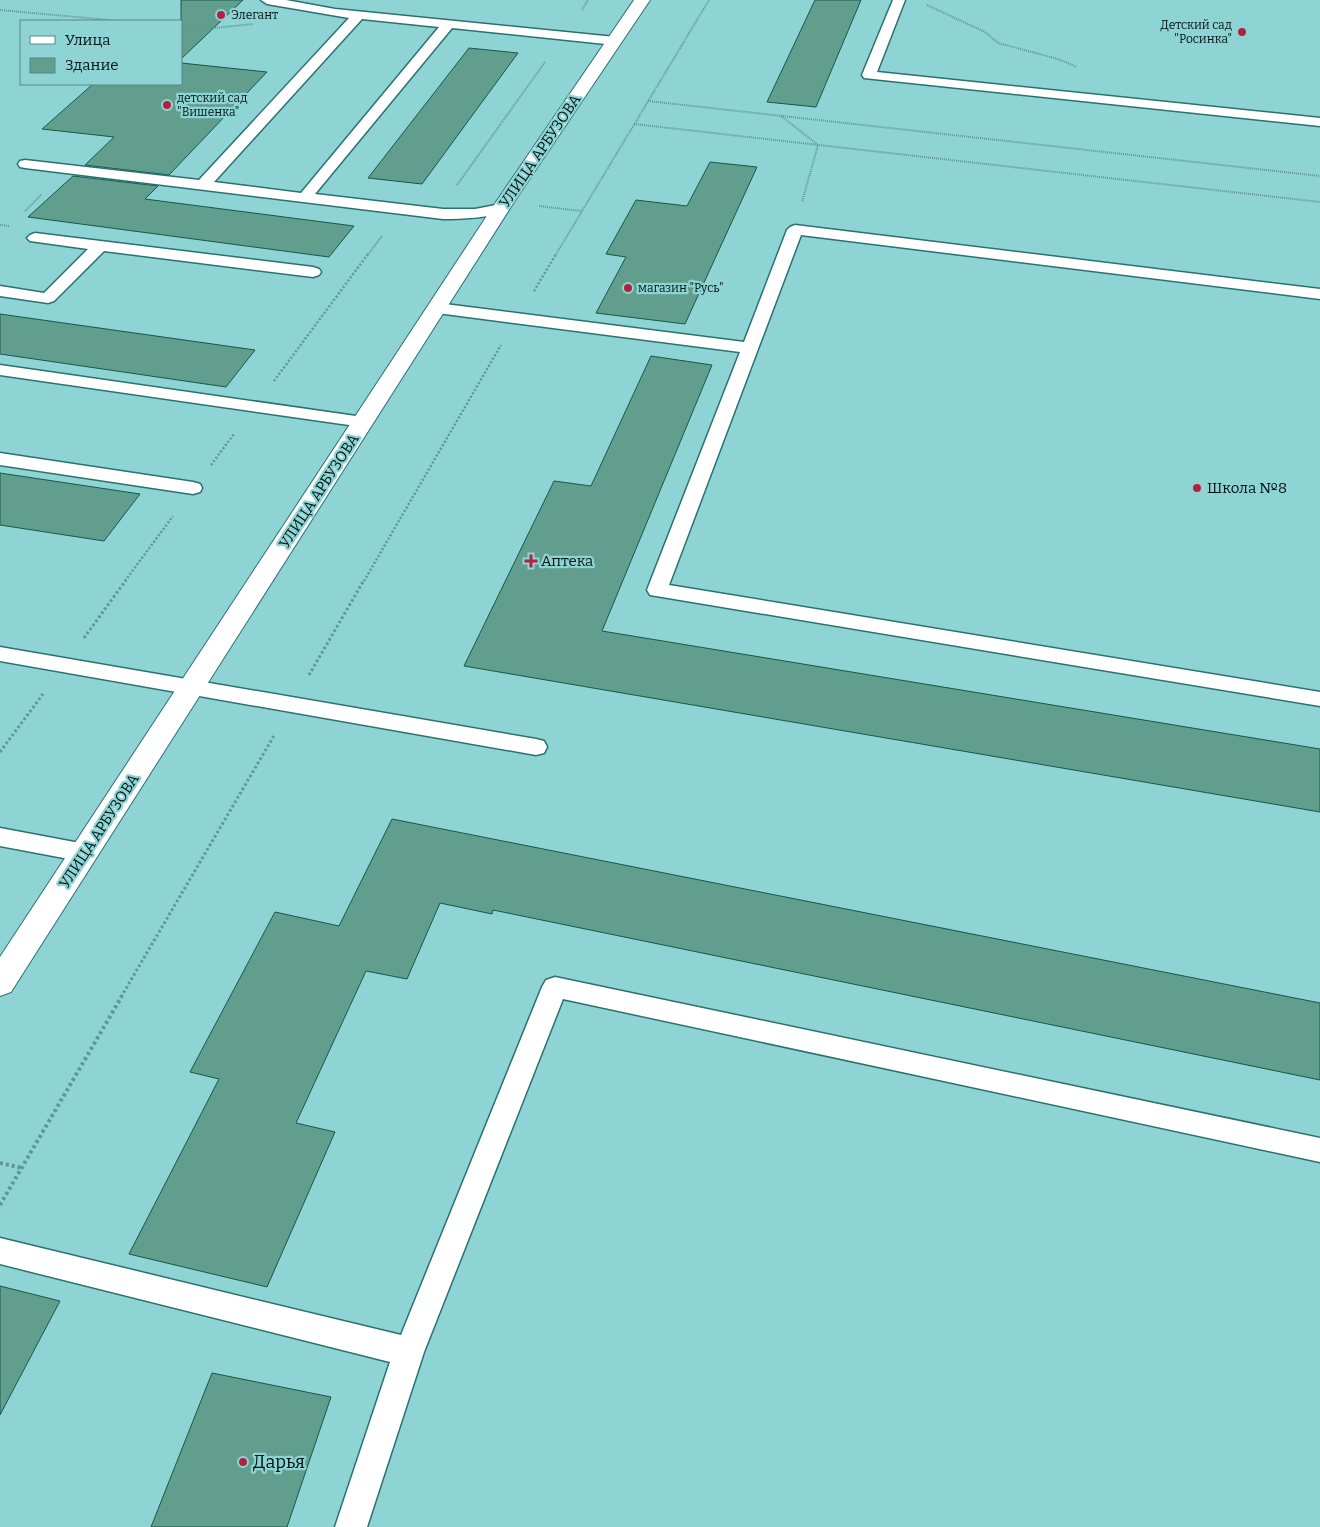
<svg xmlns="http://www.w3.org/2000/svg" width="1320" height="1527" font-family="Bitter,serif">
<rect width="100%" height="100%" fill="#8fd4d4"/>
<g fill="#619e8e" stroke="#16584a">
<polygon points="181,0 243,0 181,59"/>
<polygon points="815,0 861,0 816,107 767,102"/>
<polygon points="469,48 518,53 422,184 368,178"/>
<polygon points="181,63 267,72 169,175 85,165 114,137 42,129 93,84 181,84"/>
<polygon points="710,162 757,167 685,324 596,313 626,257 606,254 636,200 687,206"/>
<polygon points="73,176 158,186 145,199 354,226 329,257 28,217"/>
<polygon points="0,314 255,350 226,387 0,354"/>
<polygon points="651,356 712,365 602,631 1320,749 1320,812 464,666 554,481 591,486"/>
<polygon points="0,473 140,494 104,541 0,525"/>
<polygon points="392,819 1320,1003 1320,1080 493,910 492,914 440,903 407,979 366,971 296,1123 335,1132 267,1287 129,1254 219,1079 190,1072 275,912 339,926"/>
<polygon points="0,1286 60,1301 0,1415"/>
<polygon points="212,1373 331,1397 287,1527 151,1527"/>
</g>
<g fill="none" stroke-linecap="round" stroke-linejoin="round">
<defs>
<g id="service">
<path d="M261 0H286L335 9 615 37 621 41 615 45 452 28 315 194 443 209H475L501 204 506 206 509 209 506 212C485 218 465 219 443 219L25 168 20 167 18 164 20 161 25 160 199 180 349 18 267 4ZM362 19 439 27 301 193 214 182Z"/>
<polygon points="893,0 905,0 877,72 1320,118 1320,126 864,78 862,75"/>
<polygon points="795,225 1320,289 1320,299 801,235 669,585 1320,692 1320,706 650,595 647,590 740,352 437,313 431,311 429,308 431,305 437,303 744,342 787,230 790,227"/>
<polygon points="35,233 313,267 319,269 321,272 319,275 313,277 104,251 54,301 48,303 0,296 0,286 44,293 88,249 30,241 27,238 30,235"/>
<polygon points="0,365 363,417 369,418 372,422 369,426 363,427 0,375"/>
<polygon points="0,453 193,482 200,484 202,488 200,492 193,494 0,465"/>
<polygon points="0,647 536,739 544,741 547,747 544,753 536,755 0,661"/>
<polygon points="0,828 85,844 93,847 97,853 93,859 85,862 0,846"/>
<polygon points="555,977 1320,1138 1320,1162 563,999 424,1352 367,1527 335,1527 390,1362 0,1264 0,1238 401,1335 542,987 546,980"/>
</g>
<polygon id="tertiary" points="634,0 650,0 514,202 11,992 0,996 0,957 496,202"/>
</defs>
<use href="#service" stroke="#2a7171" stroke-width="3"/>
<use href="#tertiary" stroke="#2a7171" stroke-width="2"/>
<g stroke="#619696" stroke-width="2" stroke-dasharray="1 1" stroke-linecap="butt">
<polyline points="927,5 985,32 998,43 1058,59 1077,67"/>
<polyline points="0,10 120,21"/>
<polyline points="582,10 588,0"/>
<polyline points="181,27 205,29 253,24"/>
<polyline points="648,101 1320,176"/>
<polyline points="781,116 818,145 802,202"/>
<polyline points="634,124 1320,202"/>
<polyline points="457,185 545,62"/>
<polyline points="539,206 581,211"/>
<polyline points="25,211 42,194"/>
<polyline points="0,225 9,226"/>
<polyline points="367,256 382,236"/>
<polyline points="555,256 709,0"/>
</g>
<g stroke="#619696" stroke-width="2.5" stroke-dasharray="2 2" stroke-linecap="butt">
<polyline points="534,291 556,254"/>
<polyline points="274,381 368,254"/>
<polyline points="211,465 234,434"/>
<polyline points="125,581 173,516"/>
<polyline points="364,581 501,345"/>
</g>
<g stroke="#619696" stroke-width="3" stroke-dasharray="2.5 2.5" stroke-linecap="butt">
<polyline points="84,638 126,580"/>
<polyline points="309,675 364,580"/>
<polyline points="0,752 43,694"/>
<polyline points="121,997 275,734"/>
</g>
<g stroke="#619696" stroke-width="4" stroke-dasharray="3 3" stroke-linecap="butt">
<polyline points="0,1163 22,1168"/>
<polyline points="0,1205 122,996"/>
</g>
<use href="#service" fill="#fff" fill-rule="evenodd"/>
<use href="#tertiary" fill="#fff" fill-rule="evenodd"/>
</g>
<g fill="#b32141" stroke="#8fd4d4" stroke-width="2">
<circle cx="221" cy="15" r="5"/>
<circle cx="1242" cy="32" r="5"/>
<circle cx="167" cy="105" r="5"/>
<circle cx="628" cy="288" r="5"/>
<circle cx="1197" cy="488" r="5"/>
<path d="M528.5 553.5h5v5h5v5h-5v5h-5v-5h-5v-5h5z"/>
<circle cx="243" cy="1462" r="5"/>
</g>
<g text-anchor="middle" dominant-baseline="central" stroke-width="4.5" stroke-linejoin="round" paint-order="stroke">
<g font-size="12" fill="#001313" stroke="#8fd4d4" text-anchor="start">
<text x="231" y="15">Элегант</text>
<text x="1232" y="25" text-anchor="end">Детский сад<tspan x="1232" dy="14">"Росинка"</tspan></text>
<text x="177" y="98">детский сад<tspan x="177" dy="14">"Вишенка"</tspan></text>
<text x="638" y="288">магазин "Русь"</text>
</g>
<g font-size="15" fill="#001313" stroke="#8fd4d4">
<text transform="translate(540 151) rotate(-56)">УЛИЦА АРБУЗОВА</text>
<text transform="translate(319 491) rotate(-57)">УЛИЦА АРБУЗОВА</text>
<text transform="translate(99 831) rotate(-57)">УЛИЦА АРБУЗОВА</text>
</g>
<g font-size="15" fill="#001313" stroke="#8fd4d4" text-anchor="start">
<text x="1207" y="488">Школа №8</text>
<text x="541" y="561">Аптека</text>
</g>
<g font-size="18" fill="#001313" stroke="#8fd4d4" text-anchor="start">
<text x="253" y="1462">Дарья</text>
</g>
</g>
<rect x="20" y="20" width="162" height="65" fill="#8fd4d4" stroke="#568787"/>
<rect x="30" y="36" width="25" height="8" fill="#ffffff" stroke="#568787"/>
<text x="65" y="45" font-size="15" fill="#001313">Улица</text>
<rect x="30" y="58" width="25" height="15" fill="#619e8e" stroke="#568787"/>
<text x="65" y="70" font-size="15" fill="#001313">Здание</text>
</svg>
